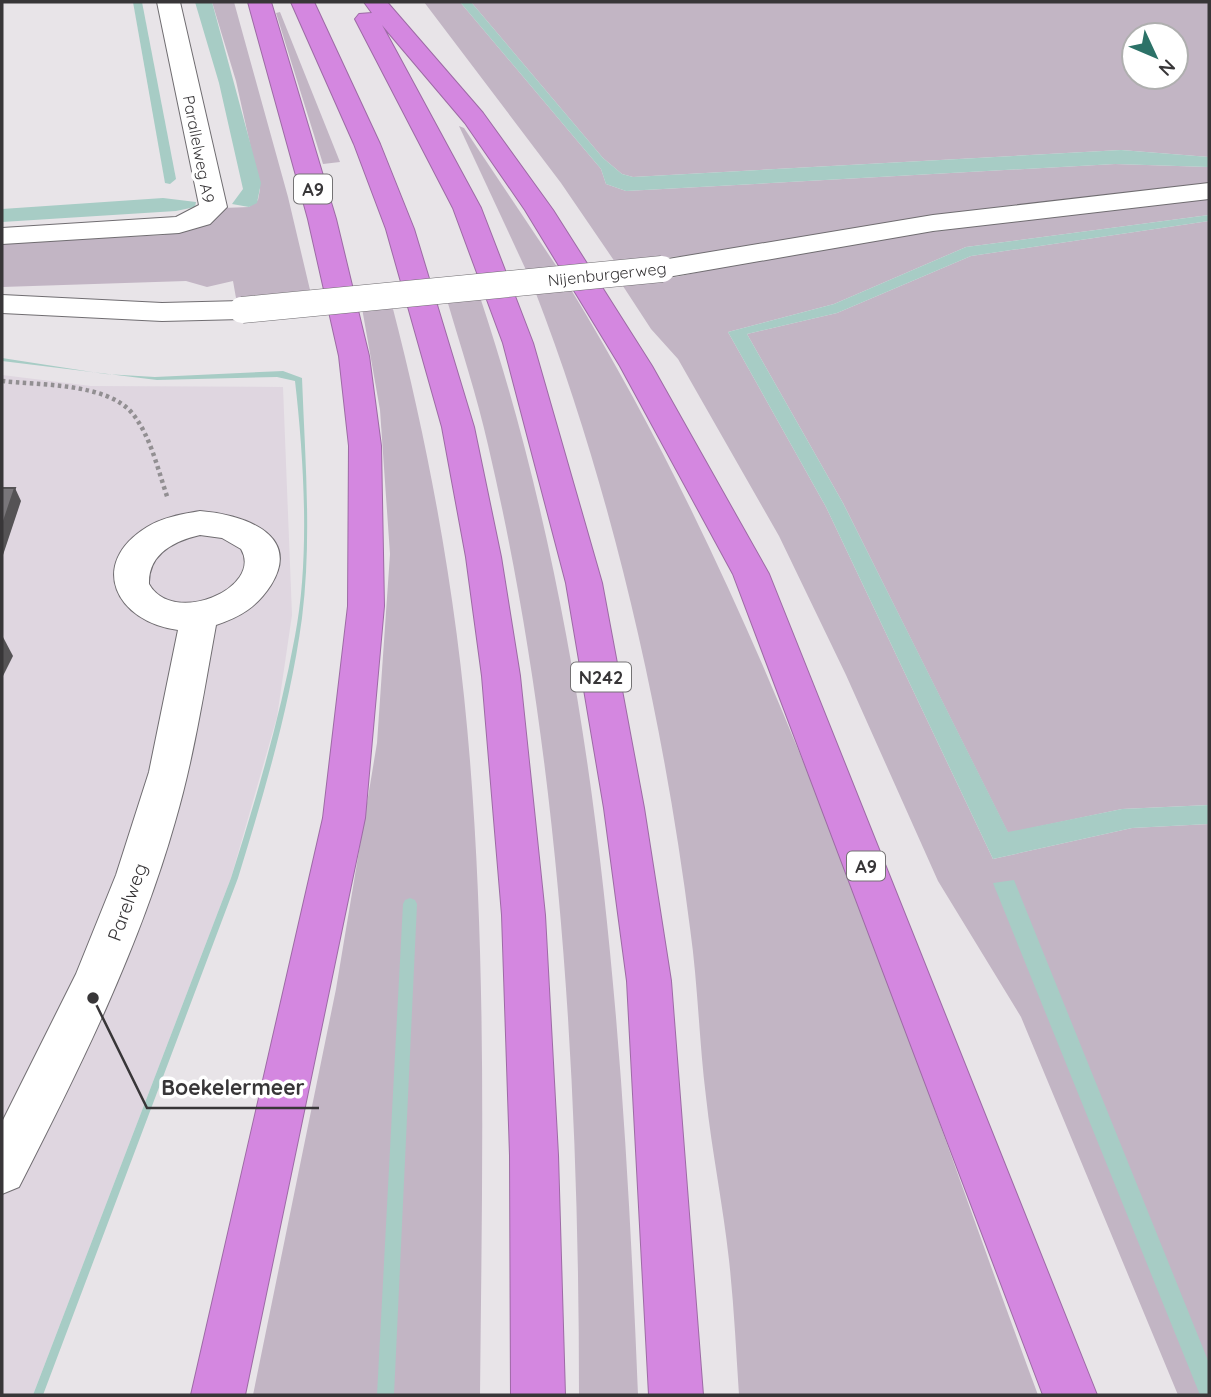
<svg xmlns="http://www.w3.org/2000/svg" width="1211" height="1397" font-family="Quicksand,sans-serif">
<rect width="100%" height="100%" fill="#e8e4e8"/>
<polygon fill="#dfd6e0" points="2,375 91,386 283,387 292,615 277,717 231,878 33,1395 2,1395"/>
<g fill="#c2b5c4" fill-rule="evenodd">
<polygon points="212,2 234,2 288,197 310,290 236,298 233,281 207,287 186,281 2,287 2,243 165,235 166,230 195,229 223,208 249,207 258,200 260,189 236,81"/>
<polygon points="424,2 460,2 601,169 606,184 626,191 1115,164 1209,167 1209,184 1017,205 683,256 615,262 561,183"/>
<path d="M471 2H1209V157L1121 150 633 177 622 174 603 158ZM1134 35H1176V77H1134Z"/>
<polygon points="280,12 340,162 323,164 276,13"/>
<polygon points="459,126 464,128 557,267 526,270"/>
<polygon points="1209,196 1209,215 966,247 834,304 728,332 826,507 993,859 1132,828 1209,824 1209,1395 1178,1395 1021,1017 938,881 846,675 779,536 678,359 651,329 621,283 676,277 823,246"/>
<polygon points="1209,221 1209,805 1122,809 1008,833 843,503 747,334 837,313 971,256"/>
<path d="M570 288C779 630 899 1021 1038 1395H739C736 1350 734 1305 729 1260 723 1205 712 1152 706 1097 699 1041 698 984 690 928 663 716 612 490 535 291Z"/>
<path d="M480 297C598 650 623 1025 638 1395H579C579 1081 560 752 488 445 477 396 461 348 447 300Z"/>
<path d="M392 305C431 455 458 607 470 761 487 972 482 1184 480 1395H253L336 989 377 743 390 554 380 410 362 308Z"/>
</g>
<g fill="#a7ccc5">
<polygon points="133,2 142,2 176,179 170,184 165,183"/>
<polygon points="195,2 212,2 261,183 257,203 249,207 232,204 243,189 219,83"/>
<polygon points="460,2 471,2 603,158 622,174 633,177 1121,150 1209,157 1209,167 1115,164 626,191 606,184 601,169"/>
<polygon points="163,198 196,202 195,207 176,211 2,222 2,209"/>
<polygon points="1209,215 1209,221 971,256 837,313 747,334 843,503 1008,832 1122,809 1209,805 1209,824 1132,828 993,859 826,507 728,332 834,304 966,247"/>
<path d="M2 358 105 374 155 377 283 371 302 378C305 458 312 539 302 618 290 707 264 793 238 878L43 1395H33L231 878C256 799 280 718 295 636 310 559 304 459 295 381L277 377 157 380 2 361Z"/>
<polygon points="1014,880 1209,1363 1209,1395 1200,1395 993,883"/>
</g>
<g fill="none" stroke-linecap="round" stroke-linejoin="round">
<polygon fill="#a7ccc5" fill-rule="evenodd" points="410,898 415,900 417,904 394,1395 377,1395 403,904 405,900"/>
<defs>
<g id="street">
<polygon points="157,2 180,2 227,207 210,224 179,233 2,244 2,228 176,217 199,205"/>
<polygon points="1209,183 1209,199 933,231 662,278 652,275 647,269 652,263 662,260 933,215"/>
<polygon points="2,295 162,303 242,301 253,304 257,310 253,316 242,319 162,321 2,313"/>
<path d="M200 511C240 514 303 533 271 585 257 607 240 617 216 625 204 691 194 757 175 822 139 949 79 1070 19 1187L2 1194V1122L76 974 116 875 149 772 178 630C116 622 87 564 147 527 163 517 183 514 200 511ZM200 535 222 538 241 549C264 588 173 627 149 584 148 554 174 541 200 535Z"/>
</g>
<g id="highway">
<polygon points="248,2 271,2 336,219 369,356 381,446 384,606 365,818 245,1395 191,1395 323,818 348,606 349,446 339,356 308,219"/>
<polygon points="291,2 314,2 380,144 414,229 474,427 501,557 520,676 545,915 558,1155 565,1395 511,1395 510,1155 502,915 482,676 466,557 442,427 386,229 354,144"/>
<polygon points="364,2 387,2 483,113 553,210 652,366 769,574 1097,1395 1043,1395 733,574 620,366 525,210 465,123 382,25 481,208 533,343 602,583 644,808 671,981 703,1395 649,1395 627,981 604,808 566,583 503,343 453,208 355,19 359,14 372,13"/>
</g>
</defs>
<use href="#street" stroke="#706d71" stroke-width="2"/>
<use href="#highway" stroke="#9d6ba5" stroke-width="2"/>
<path stroke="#928f92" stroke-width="4.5" stroke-dasharray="3.5 3.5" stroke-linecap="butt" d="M2 381C38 385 107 383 132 413 151 436 158 471 168 499"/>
<use href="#street" fill="#fff" fill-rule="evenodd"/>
<use href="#highway" fill="#d487e0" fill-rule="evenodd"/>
<defs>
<polyline id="street-bridge" points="242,310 662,269"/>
</defs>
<use href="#street-bridge" stroke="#706d71" stroke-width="27" stroke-linecap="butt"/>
<use href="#street-bridge" stroke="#fff" stroke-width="26"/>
</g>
<g fill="#555355">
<polygon points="15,488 21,501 2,558 2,527"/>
<polygon points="3,637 13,656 2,678 2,640"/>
</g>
<polygon fill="#79767a" stroke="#555355" stroke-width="2" points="2,488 15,488 2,527"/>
<g text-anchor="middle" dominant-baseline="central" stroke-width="7" stroke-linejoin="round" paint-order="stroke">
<g font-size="16" fill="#383638" stroke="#fff">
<text transform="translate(199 149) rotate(79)">Parallelweg A9</text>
<text transform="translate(607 274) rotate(-6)">Nijenburgerweg</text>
</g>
<g fill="#fff" stroke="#747274" stroke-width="2">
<rect x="294" y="174.5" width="38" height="29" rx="5"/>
<rect x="571" y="662.5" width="60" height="29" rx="5"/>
<rect x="847" y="851.5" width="38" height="29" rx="5"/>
</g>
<g font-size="18" font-weight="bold" fill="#383638">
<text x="313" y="189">A9</text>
<text x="601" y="677">N242</text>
<text x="866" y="866">A9</text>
</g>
<g font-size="19" fill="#383638" stroke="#fff">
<text transform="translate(127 902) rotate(-70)">Parelweg</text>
</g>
</g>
<path fill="none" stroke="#383638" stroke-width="2.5" d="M93 998L147 1108H319"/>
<circle fill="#383638" stroke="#fff" stroke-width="2.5" cx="93" cy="998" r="7"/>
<g font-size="21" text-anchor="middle" font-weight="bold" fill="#383638" stroke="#fff" stroke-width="7" stroke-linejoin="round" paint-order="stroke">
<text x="233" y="1095">Boekelermeer</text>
</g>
<rect width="1211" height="1397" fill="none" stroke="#383638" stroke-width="7"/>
<g transform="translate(1155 56) rotate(134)"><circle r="33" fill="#ffffff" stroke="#afafaf" stroke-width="2"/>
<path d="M0-5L12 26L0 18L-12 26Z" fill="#2c7268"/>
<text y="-10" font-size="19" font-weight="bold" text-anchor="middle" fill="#383638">N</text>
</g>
</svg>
